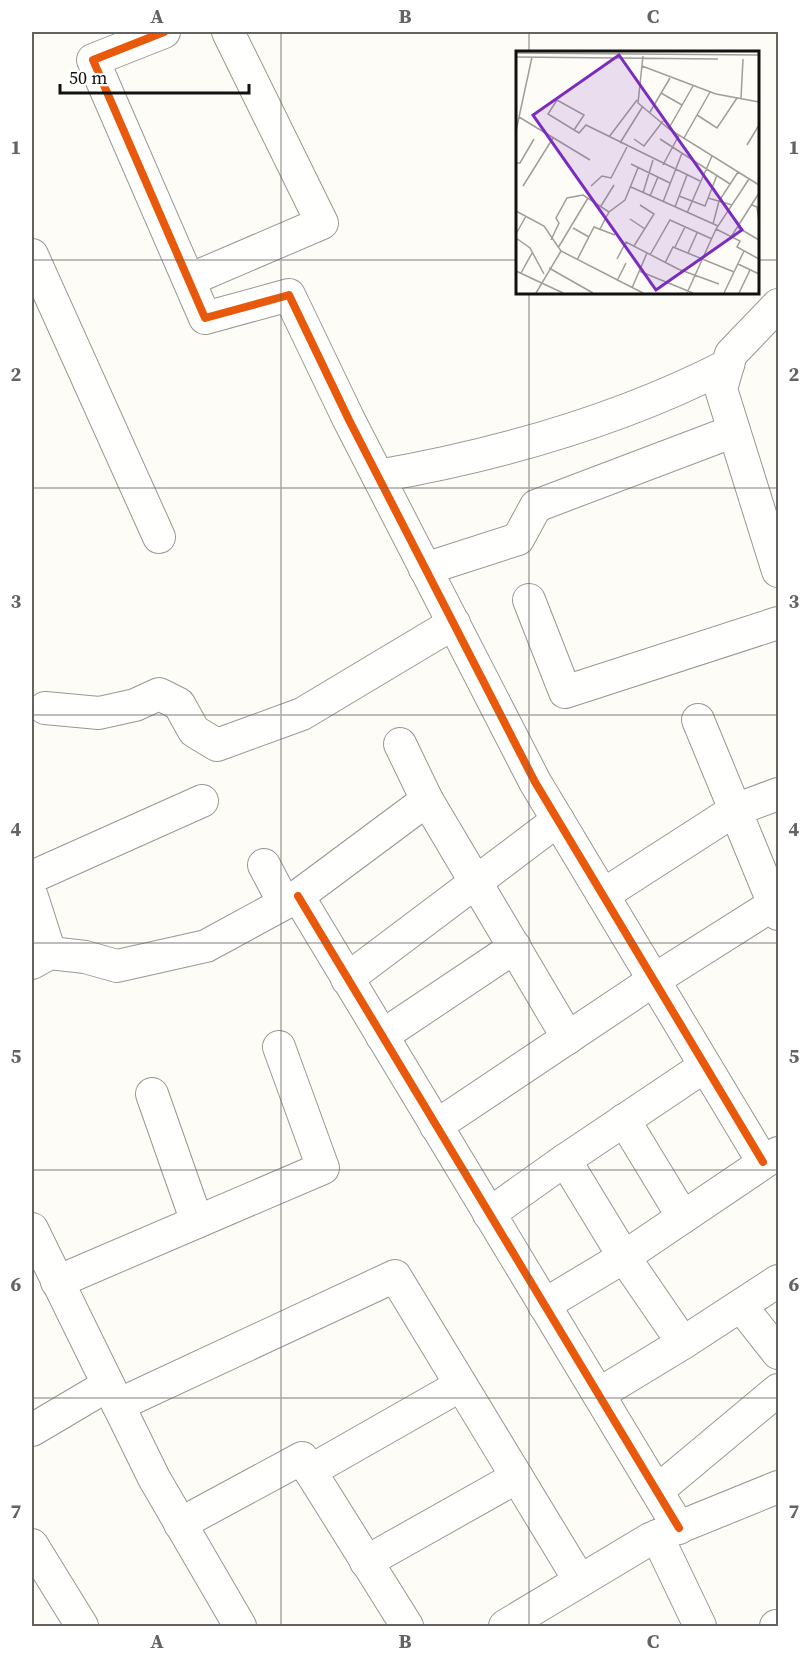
<svg xmlns="http://www.w3.org/2000/svg" width="810" height="1658" font-family="'Source Serif 4',serif">
<rect width="100%" height="100%" fill="#fdfcf7"/>
<g fill="none" stroke-linecap="round" stroke-linejoin="round">
<defs>
<g id="minor">
<polyline points="164,32 93,60 205,318 289,295 349,420 535,782 763,1162"/>
<polyline points="32,255 159,537"/>
<polyline points="189,280 322,223 228,32"/>
<polyline points="778,305 731,354 721,389 778,571"/>
<path d="M378 476C498 455 619 421 728 365"/>
<polyline points="425,569 518,539 536,506 734,431"/>
<polyline points="529,600 565,692 778,623"/>
<polyline points="45,708 99,713 135,705 159,694 179,704 194,731 217,745 302,714 454,623"/>
<polyline points="698,720 778,914"/>
<polyline points="400,744 427,800 568,1038"/>
<polyline points="264,865 284,903"/>
<polyline points="32,877 202,801"/>
<polyline points="603,895 735,810 778,794"/>
<polyline points="298,896 679,1528"/>
<polyline points="32,897 50,953"/>
<polyline points="32,963 50,953 85,957 117,966 206,946 298,896 427,800"/>
<polyline points="347,979 558,820"/>
<polyline points="382,1036 515,947"/>
<polyline points="152,1094 197,1222"/>
<polyline points="624,1120 683,1217"/>
<polyline points="436,1126 654,980 774,904"/>
<polyline points="565,1160 624,1257 683,1343 778,1281"/>
<polyline points="489,1214 565,1160 705,1066"/>
<polyline points="32,1229 154,1478 240,1626"/>
<polyline points="57,1282 323,1168 279,1047"/>
<polyline points="544,1305 624,1257 778,1153"/>
<polyline points="741,1306 778,1353"/>
<polyline points="599,1394 683,1343"/>
<polyline points="118,1405 395,1276 580,1581"/>
<polyline points="32,1430 108,1385"/>
<polyline points="310,1471 461,1385"/>
<polyline points="657,1491 778,1390"/>
<polyline points="180,1524 302,1458 407,1626"/>
<polyline points="657,1536 700,1626"/>
<polyline points="32,1545 82,1626"/>
<polyline points="366,1562 517,1477"/>
<polyline points="505,1626 650,1539 778,1487"/>
<polyline points="776,1626 778,1626"/>
</g>
</defs>
<use href="#minor" stroke="#979795" stroke-width="34"/>
<use href="#minor" stroke="#fffffe" stroke-width="32"/>
<defs>
<g id="cycleway">
<polyline points="164,32 93,60 205,318 289,295 349,420 535,782 763,1162"/>
<polyline points="298,896 679,1528"/>
</g>
</defs>
<use href="#cycleway" stroke="#fff" stroke-width="11"/>
<use href="#cycleway" stroke="#e8590c" stroke-width="8"/>
</g>
<path fill="none" stroke="#646362" stroke-width="1.5" stroke-opacity="0.55" d="M281 32V1626M529 32V52M32 260H518M758 260H778M529 292V1626M32 488H778M32 715H778M32 943H778M32 1170H778M32 1398H778"/>
<g transform="translate(516 51)">
<rect width="243" height="243" fill="#fdfcf7"/>
<path fill="none" stroke="#9f9e9b" stroke-width="1.5" d="M0 2 243 4M127 5 122 52 153 78 243 134M0 6 202 8M126 15 200 43 243 51M145 42 166 54M225 47 227 8M134 61 154 27M181 64 201 77 221 47M3 66 74 109M153 77 177 35M58 79 68 64 41 49 32 63 63 82 70 74 184 130M0 80 16 6M93 86 121 49M168 87 194 41M118 88 128 95 147 70M144 88 214 133M104 92 127 55M231 94 243 74M0 112H4L18 88M115 113 154 132M147 114 163 84M7 135 37 87M75 135 86 125 95 127 111 96M115 136 202 175M127 142 137 109M134 145 142 126M163 145 189 155 201 124M192 147 216 154M147 151 166 102M236 154 241 156 243 171M85 155 98 134M159 156 171 124M0 160 28 175 45 200 127 242M171 162 196 105M114 168 129 178M197 173 203 150 222 121M221 176 243 189M57 177 73 186M84 178 93 161 109 149 122 117M200 178 224 190 221 196 243 208M0 183 10 165M215 186 243 142M0 187 14 197 28 223M35 189 43 172 40 167 51 147 67 144 93 161M118 195 138 163 124 154M159 196 169 176M42 197 72 147M172 202 181 182M134 204 154 169 196 188M101 208 110 191 162 218 203 233M61 209 78 176 99 184M149 212 157 196 218 221M222 213 243 223M33 217 77 242M0 220 47 242M123 220 177 242M5 222 16 202M101 230 110 212M116 237 131 202M20 242 45 200M171 242 200 178 233 128M208 242 228 200M223 242 234 219"/>
<path fill="#7b2cbf" fill-opacity="0.15" stroke="#7b2cbf" stroke-width="3" d="M103 4 226 179 140 239 17 64Z"/>
<rect width="243" height="243" fill="none" stroke="#111" stroke-width="3"/>
</g>
<rect width="810" height="1658" fill="none" stroke="#ffffff" stroke-width="66"/>
<path d="M60 84v9h189v-9" fill="none" stroke="#111111" stroke-width="3"/>
<text x="69" y="84" font-size="18" fill="#111111" stroke="#ffffff" stroke-width="4.5" paint-order="stroke">50 m</text>
<rect x="33" y="33" width="744" height="1592" fill="none" stroke="#646362" stroke-width="2"/>
<g font-size="20" text-anchor="middle" font-weight="bold" fill="#646362">
<text x="157" y="23">A</text>
<text x="405" y="23">B</text>
<text x="653" y="23">C</text>
<text x="16" y="154">1</text>
<text x="794" y="154">1</text>
<text x="16" y="381">2</text>
<text x="794" y="381">2</text>
<text x="16" y="608">3</text>
<text x="794" y="608">3</text>
<text x="16" y="836">4</text>
<text x="794" y="836">4</text>
<text x="16" y="1063">5</text>
<text x="794" y="1063">5</text>
<text x="16" y="1291">6</text>
<text x="794" y="1291">6</text>
<text x="16" y="1518">7</text>
<text x="794" y="1518">7</text>
<text x="157" y="1648">A</text>
<text x="405" y="1648">B</text>
<text x="653" y="1648">C</text>
</g>
</svg>
